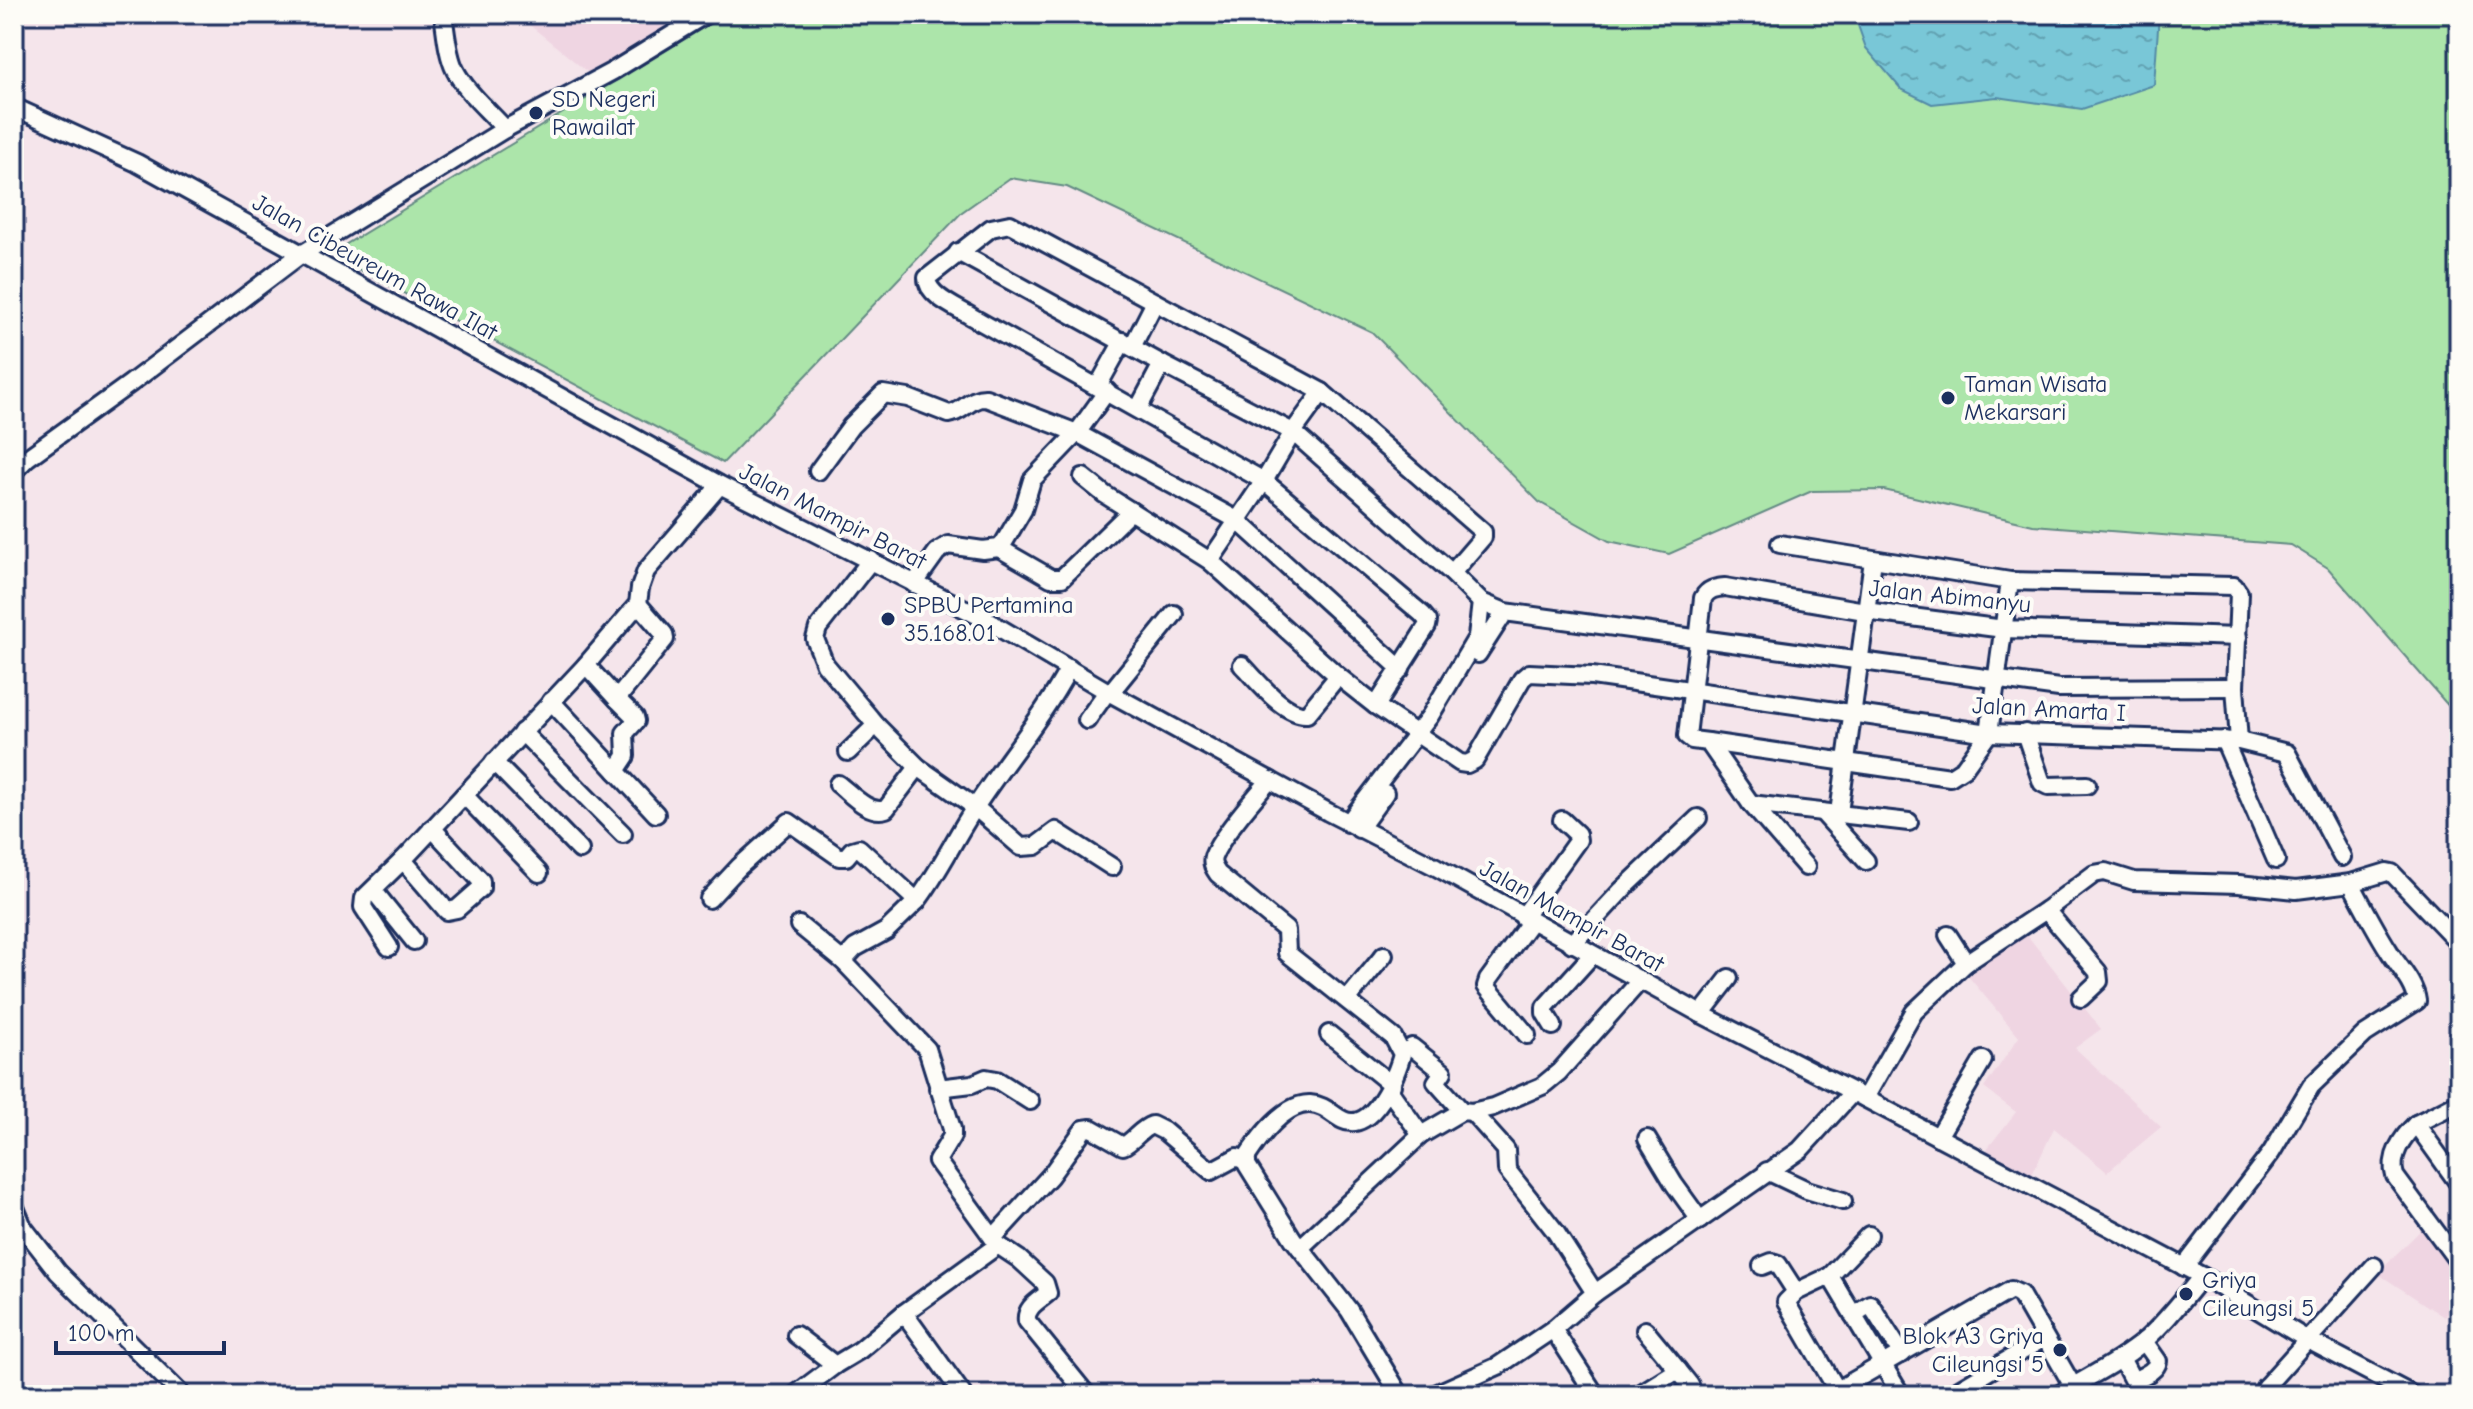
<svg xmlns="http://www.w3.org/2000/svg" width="2473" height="1409" font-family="'Comic Neue',sans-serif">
<defs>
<pattern id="water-ripples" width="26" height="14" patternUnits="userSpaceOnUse" patternTransform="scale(2)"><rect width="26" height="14" fill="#79c7d7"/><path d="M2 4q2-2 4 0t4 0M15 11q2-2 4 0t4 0" fill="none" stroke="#62a2b2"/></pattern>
</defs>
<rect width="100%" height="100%" fill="#f5e5eb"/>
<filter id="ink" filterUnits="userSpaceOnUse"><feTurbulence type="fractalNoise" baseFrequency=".0125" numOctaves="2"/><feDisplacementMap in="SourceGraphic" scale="16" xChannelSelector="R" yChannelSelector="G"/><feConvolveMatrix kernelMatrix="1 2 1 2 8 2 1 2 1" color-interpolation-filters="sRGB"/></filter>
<g filter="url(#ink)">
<g fill="#efd5e2">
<polygon points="516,14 726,14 606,87"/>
<polygon points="2023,930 2101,1029 2075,1048 2161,1127 2107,1172 2054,1128 2030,1179 1983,1154 2016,1112 1984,1088 2019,1037 1968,976"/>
<polygon points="2426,1225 2459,1272 2459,1297 2444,1317 2377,1273"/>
</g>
<polygon fill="#ace5aa" stroke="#648a84" stroke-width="2" points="726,14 2459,14 2459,718 2328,568 2291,545 2033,525 1884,490 1812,491 1669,554 1609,541 1539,502 1372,332 1067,187 1010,178 962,212 723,463 330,254"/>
<polygon fill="url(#water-ripples)" stroke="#538aa7" stroke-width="2" points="1854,14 2159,14 2154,85 2082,109 1997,97 1932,104 1901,89 1866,48"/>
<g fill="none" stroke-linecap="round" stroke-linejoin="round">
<defs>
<g id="minor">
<path d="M443 14C446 32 447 54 455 70 466 92 489 111 505 129"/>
<polyline points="14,107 137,163 720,485 981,617 1110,693 1328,812 1436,867 1701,1014 1853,1092 2202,1276 2306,1339 2413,1395"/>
<polyline points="958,252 1162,364 1293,432 1452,573 1481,602 1505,612 2059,688 2235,687"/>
<polyline points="1132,347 1155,302"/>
<polyline points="1098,386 1123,341"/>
<polyline points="1138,409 1162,364"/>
<polyline points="14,471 27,458 131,383 300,255 505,129 613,71 706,14"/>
<path d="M818 471 851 426 883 394 908 398 949 414C964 412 970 397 986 398L1077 433 1237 520 1401 669"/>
<polyline points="1083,477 1104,494 1210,561 1338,676 1376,706 1460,763 1467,764 1475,760 1522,679 1529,673 1592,676 1989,733 2239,741 2287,753 2342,857"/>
<polyline points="1780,544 2010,581 2234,586 2239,593 2235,687 2239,741"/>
<polyline points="999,548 1051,578 1062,578 1131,511"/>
<polyline points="871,560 818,628 815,639 825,664 876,725 918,767 975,807 1021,847 1036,846 1056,831 1112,867"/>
<polyline points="1210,561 1264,481 1293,432 1322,392"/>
<path d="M2010 581 1989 733 1964 768 1950 777 1708 742 1692 740 1687 736 1703 598C1708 589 1715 588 1725 587L1865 611 2004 629 2238 637"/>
<polyline points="914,584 937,552 948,545 983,550 999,548 1003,544 1023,510 1032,480 1077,433 1107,391"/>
<polyline points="1478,654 1505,612"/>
<polyline points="586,665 617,699"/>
<path d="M1242 665C1257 680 1284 716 1307 714L1338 676"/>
<polyline points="1110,693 1174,614"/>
<polyline points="551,701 656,814"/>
<path d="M1376 706 1427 626 1428 621 1422 614 1264 481 972 317C958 308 927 296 927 278L991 228 1010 224 1322 392 1483 532V537L1452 573"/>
<polyline points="1087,720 1107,692"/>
<polyline points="522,732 623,834"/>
<polyline points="2025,733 2042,783 2048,786 2087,785"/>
<polyline points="2224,740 2276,860"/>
<polyline points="1708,742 1751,804 1806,867"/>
<polyline points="848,752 876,725"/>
<polyline points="494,762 580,850"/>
<polyline points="616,771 626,756 625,733 636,721 635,717 617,699 665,639 664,634 638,604"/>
<path d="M1270 780C1255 797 1221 836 1213 857 1211 864 1214 868 1218 874L1286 930 1287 953 1393 1037 1402 1054C1397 1075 1372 1134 1343 1120 1331 1114 1325 1105 1310 1104 1284 1103 1259 1138 1246 1158L1247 1165 1293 1239 1349 1310 1400 1395"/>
<path d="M838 784C851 794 869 815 886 809L918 767"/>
<polyline points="464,795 539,873"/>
<polyline points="1751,804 1909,822"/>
<polyline points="1822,812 1866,861"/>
<polyline points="1839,813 1873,560"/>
<polyline points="1348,823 1430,716 1477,637 1481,602"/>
<polyline points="1359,829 1385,793"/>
<polyline points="403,860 447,911 457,909 481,888 481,881 432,828"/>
<polyline points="373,890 414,941"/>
<path d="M709 899 739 867 789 822 839 857H846L852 850 859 848 917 901C940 871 955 837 976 806 1007 759 1043 717 1069 668"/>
<polyline points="2046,910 2098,972 2099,981 2081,998"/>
<polyline points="1523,917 1578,840 1577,834 1562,820"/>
<path d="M799 925 843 961 927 1049 952 1129V1136L937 1161 998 1245 1019 1259 1045 1283 1048 1293C1039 1301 1025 1307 1027 1321L1087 1395"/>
<polyline points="1948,935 1966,963"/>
<polyline points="1572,944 1622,890 1698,818"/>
<polyline points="389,947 363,907 364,898 403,860 586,665 638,604 640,588 646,571 720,485"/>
<polyline points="843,961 855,948 886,931 917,901"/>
<polyline points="1347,1000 1384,955"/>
<polyline points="1701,1014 1729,978"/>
<polyline points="1553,1026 1545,1013 1545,1007 1592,955"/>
<polyline points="1329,1034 1392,1085"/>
<polyline points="1527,1035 1486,986 1488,980 1531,921"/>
<polyline points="1412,1047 1443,1072 1436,1082 1462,1111"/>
<polyline points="938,1088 972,1084 986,1078 997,1080 1030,1101"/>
<polyline points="1389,1090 1421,1135"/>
<polyline points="1865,1098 1914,1012 1966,963 2046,910 2094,874 2105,872 2134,881 2239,884 2296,890 2351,883 2387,872 2392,873 2459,943"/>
<path d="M2459 1102 2416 1124C2402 1137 2389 1157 2395 1176L2459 1263"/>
<polyline points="1472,1112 1506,1150 1507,1170 1555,1231 1595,1293"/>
<polyline points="2416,1124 2459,1184"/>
<polyline points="1938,1137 1983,1060"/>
<polyline points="1647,1139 1674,1184 1700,1220"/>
<polyline points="1767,1171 1807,1190 1843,1201"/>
<polyline points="14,1205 23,1227 58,1272 182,1395"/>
<path d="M993 1238 1050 1176 1084 1129 1091 1128 1123 1146C1134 1141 1140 1129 1152 1125L1164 1131 1211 1171 1237 1157 1247 1162"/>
<polyline points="1300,1248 1421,1135 1462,1111 1472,1112 1493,1107 1542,1086 1559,1072 1640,981"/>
<polyline points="1762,1266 1772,1262 1778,1264 1796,1292"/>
<path d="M2184 1267 2271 1153 2311 1086 2365 1034 2417 1001C2415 983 2398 966 2389 951 2375 929 2363 906 2351 883"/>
<polyline points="1830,1276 1901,1395"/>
<polyline points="904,1313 963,1395"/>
<polyline points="1853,1315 1870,1304 1902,1354"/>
<polyline points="1553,1329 1593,1391 1598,1395"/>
<polyline points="796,1335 835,1365 860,1350 904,1313 998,1245"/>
<path d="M2121 1358 2133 1381C2142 1376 2156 1372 2158 1361L2144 1341"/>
<polyline points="1678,1370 1690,1385"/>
<polyline points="795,1395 835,1365"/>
<polyline points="1433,1395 1498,1366 1553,1329 1595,1293 1800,1150 1853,1092"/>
<polyline points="1638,1395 1678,1370 1645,1330"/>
<polyline points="1829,1395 2011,1290 2020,1294 2078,1395"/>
<polyline points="1840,1395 1786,1302 1796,1292 1830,1276 1869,1235"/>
<polyline points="1949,1395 2044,1338"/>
<path d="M2058 1395C2086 1378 2118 1363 2143 1342 2165 1323 2183 1299 2202 1276"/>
<polyline points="2273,1395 2265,1387 2267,1385 2374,1266"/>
</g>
</defs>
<use href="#minor" stroke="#1b2f5e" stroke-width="22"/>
<use href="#minor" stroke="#fdfcf7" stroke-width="16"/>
</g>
</g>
<g fill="#1b2f5e" stroke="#fdfcf7" stroke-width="3">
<circle cx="536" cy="113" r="8"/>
<circle cx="1948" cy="398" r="8"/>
<circle cx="888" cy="619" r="8"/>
<circle cx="2186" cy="1294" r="8"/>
<circle cx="2060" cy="1350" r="8"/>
</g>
<g text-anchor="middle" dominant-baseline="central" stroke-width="8" stroke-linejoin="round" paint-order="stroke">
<g font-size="24" fill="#1b2f5e" stroke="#fdfcf7" text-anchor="start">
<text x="552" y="99">SD Negeri<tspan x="552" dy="28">Rawailat</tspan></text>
<text x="1964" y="384">Taman Wisata<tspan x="1964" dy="28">Mekarsari</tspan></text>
<text x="904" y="605">SPBU Pertamina<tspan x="904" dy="28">35.168.01</tspan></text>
<text x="2202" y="1280">Griya<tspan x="2202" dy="28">Cileungsi 5</tspan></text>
<text x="2044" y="1336" text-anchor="end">Blok A3 Griya<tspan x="2044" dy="28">Cileungsi 5</tspan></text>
</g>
<g font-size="24" fill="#1b2f5e" stroke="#fdfcf7">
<text transform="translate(375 267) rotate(29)">Jalan Cibeureum Rawa Ilat</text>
<text transform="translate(833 516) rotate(27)">Jalan Mampir Barat</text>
<text transform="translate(1950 596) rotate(6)">Jalan Abimanyu</text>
<text transform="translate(2049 709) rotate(3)">Jalan Amarta I</text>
<text transform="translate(1572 916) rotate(29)">Jalan Mampir Barat</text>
</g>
</g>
<rect width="2473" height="1409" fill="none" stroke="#fdfcf7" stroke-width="48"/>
<rect x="24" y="24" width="2425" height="1361" fill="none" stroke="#1b2f5e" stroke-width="3" filter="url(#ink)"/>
<path d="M56 1341v12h168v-12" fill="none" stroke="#1b2f5e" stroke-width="4"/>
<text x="68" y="1341" font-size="24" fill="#1b2f5e" stroke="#fdfcf7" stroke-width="6" paint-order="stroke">100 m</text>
</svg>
